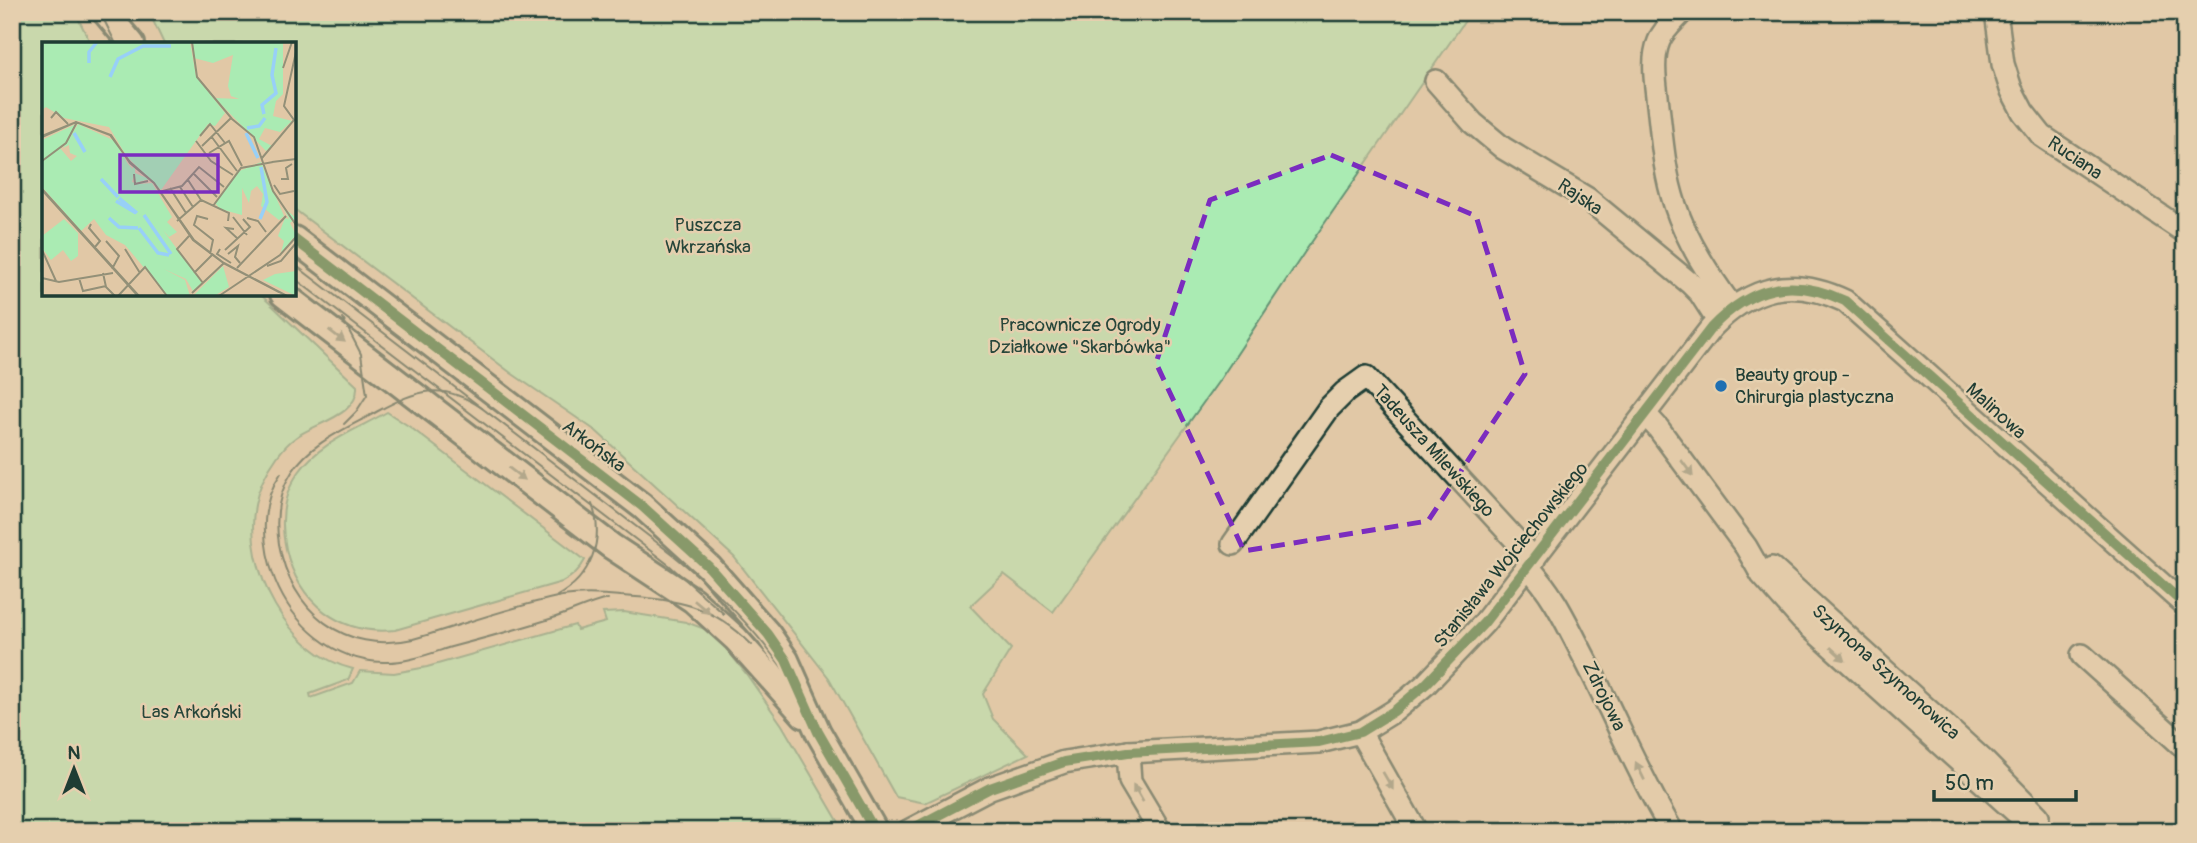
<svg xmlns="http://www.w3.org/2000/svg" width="2197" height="843" font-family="Pangolin,sans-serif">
<rect width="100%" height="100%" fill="#e1c8a6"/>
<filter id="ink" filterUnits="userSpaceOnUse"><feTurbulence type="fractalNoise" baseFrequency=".0143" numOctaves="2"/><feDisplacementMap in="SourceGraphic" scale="14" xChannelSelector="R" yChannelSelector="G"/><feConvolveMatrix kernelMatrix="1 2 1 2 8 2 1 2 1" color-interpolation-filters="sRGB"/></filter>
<g filter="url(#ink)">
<g fill="#aaebb3" stroke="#649474" stroke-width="2">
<path d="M12 12H75L91 44H44V294H260L357 386C359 416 314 423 295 438 288 443 282 450 277 457 267 471 258 488 255 505 243 569 288 654 353 669L348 680 310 694 311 698 353 683 360 671 394 673 427 667 575 625 577 630 606 622 603 613 624 612 686 622 713 632 747 675 782 725 844 831H12Z"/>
<polygon points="149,12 1471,12 1304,253 1221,378 1053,612 1004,574 970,606 1011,649 983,694 993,719 1028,754 925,803 896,797 829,678 734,557 596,431 511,373 294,209 294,44 164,44"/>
<path d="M387 412 410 427 585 560C580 570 572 577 562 582L395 630C340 636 298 602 286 549 280 522 282 495 299 472 319 443 358 429 387 412Z"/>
</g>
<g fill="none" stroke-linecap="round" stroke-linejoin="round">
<defs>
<g id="minor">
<path d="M1682 12C1674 21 1663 30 1659 41 1651 60 1656 85 1658 105 1662 139 1664 172 1675 205 1687 242 1709 275 1732 307"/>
<polyline points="1996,12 2003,64 2011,89 2023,112 2042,136 2185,232"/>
<polyline points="1436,81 1473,123 1503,148 1588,199 1691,284 1700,293 1718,321"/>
<polyline points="1645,414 1658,428 1746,547 1762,575 1801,619 2037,831"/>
<polyline points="1233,544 1329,408 1345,392 1366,377 1534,560"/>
<path d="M1528 567C1553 593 1566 622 1582 653 1613 712 1638 774 1672 831"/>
<polyline points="1772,568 1983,760 2038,816"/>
<polyline points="2082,655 2185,748"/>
<polyline points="1360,732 1416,831"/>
<polyline points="1128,752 1130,781 1160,831"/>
<path d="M908 831 990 788 1064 762 1128 752 1319 742 1360 732 1394 711 1426 684 1484 623 1711 328C1751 286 1792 276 1845 301L2185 605"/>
</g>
<g id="tertiary">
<polyline points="105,12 132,44"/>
<polyline points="294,239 642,506 709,567 768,634 786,660 818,732 875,831"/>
<polyline points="283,294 611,546 693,600 736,639 804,715"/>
</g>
</defs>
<use href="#minor" stroke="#1f3d34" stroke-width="26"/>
<use href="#tertiary" stroke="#1f3d34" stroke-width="30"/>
<use href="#minor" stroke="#e5cfae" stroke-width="21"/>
<use href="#tertiary" stroke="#e5cfae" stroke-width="24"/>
<g stroke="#1f3d34" stroke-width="2">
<polyline points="100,12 116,44"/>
<path d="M294 264 672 554C707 582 739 613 767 648 812 704 845 769 880 831"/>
<polyline points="294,278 669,565 724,614"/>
<polyline points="343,319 361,354 367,395 356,412 344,424"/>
<path d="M482 408C442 381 417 390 378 411 348 428 311 442 292 472 278 493 275 519 279 544 291 611 344 655 413 639 462 625 512 606 562 596 582 593 602 594 621 596 676 599 712 604 752 645"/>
<path d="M281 473C259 504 262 546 275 580 293 625 334 661 383 662 406 663 429 654 451 647 485 638 519 629 553 618 572 612 589 603 608 599"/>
<path d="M557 596C591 577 605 541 592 504"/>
</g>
<defs>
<g id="cycleway">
<polyline points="294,239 642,506 709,567 768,634 786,660 818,732 875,831"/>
<path d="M908 831 990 788 1064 762 1128 752 1319 742 1360 732 1394 711 1426 684 1484 623 1711 328C1751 286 1792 276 1845 301L2185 605"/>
</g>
</defs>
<use href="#cycleway" stroke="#e5cfae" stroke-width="15"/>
<use href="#cycleway" stroke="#1b5e20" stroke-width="10"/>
</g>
<defs><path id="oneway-solid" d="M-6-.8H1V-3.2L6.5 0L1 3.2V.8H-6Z" transform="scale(1.75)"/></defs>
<g fill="#787f6b">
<use href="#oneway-solid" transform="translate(337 336) rotate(37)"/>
<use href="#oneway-solid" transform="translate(1687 468) rotate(54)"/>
<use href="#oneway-solid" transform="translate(517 474) rotate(37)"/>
<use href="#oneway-solid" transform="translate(702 607) rotate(40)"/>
<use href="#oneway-solid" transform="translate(1838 654) rotate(42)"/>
<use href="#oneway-solid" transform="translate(1640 771) rotate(-116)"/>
<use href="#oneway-solid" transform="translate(1388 781) rotate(60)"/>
<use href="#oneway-solid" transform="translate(1138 793) rotate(-120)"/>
</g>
</g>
<path d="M0 0H2197V843H0ZM1331 155 1476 216 1525 374 1428 521 1244 551 1156 363 1210 200Z" fill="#e1c8a6" fill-opacity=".55" fill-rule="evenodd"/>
<path fill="none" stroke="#7b2cbf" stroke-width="5" stroke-dasharray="14 9" stroke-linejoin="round" d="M1331 155 1476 216 1525 374 1428 521 1244 551 1156 363 1210 200Z"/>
<circle fill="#1f6fb2" stroke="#e5cfae" stroke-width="2.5" cx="1721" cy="386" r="7"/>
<g text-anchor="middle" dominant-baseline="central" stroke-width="5" stroke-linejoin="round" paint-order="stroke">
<g font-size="19" fill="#1f3d34" stroke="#e5cfae">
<text transform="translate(2075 158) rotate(34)">Ruciana</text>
<text transform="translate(1580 197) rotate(34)">Rajska</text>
<text transform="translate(1996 411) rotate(42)">Malinowa</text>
<text transform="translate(594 446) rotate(37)">Arkońska</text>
<text transform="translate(1434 451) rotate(48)">Tadeusza Milewskiego</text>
<text transform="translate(1511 555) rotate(-51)">Stanisława Wojciechowskiego</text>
<text transform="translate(1886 672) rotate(42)">Szymona Szymonowica</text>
<text transform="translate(1604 696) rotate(64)">Zdrojowa</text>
</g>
<g font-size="19" fill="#26463a" stroke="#e5cfae">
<text x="708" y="225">Puszcza<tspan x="708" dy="22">Wkrzańska</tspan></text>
<text x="1080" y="325">Pracownicze Ogrody<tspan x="1080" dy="22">Działkowe "Skarbówka"</tspan></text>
<text x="191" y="712">Las Arkoński</text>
</g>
<g font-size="19" fill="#1f3d34" stroke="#e5cfae" text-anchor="start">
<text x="1735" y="375">Beauty group -<tspan x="1735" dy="22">Chirurgia plastyczna</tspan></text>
</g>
</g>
<g transform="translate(42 42)">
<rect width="254" height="254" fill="#e1c8a6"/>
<path d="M0 0H148L154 34 183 71 173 84 166 82 119 148 85 115 67 85 22 76 4 65 0 68ZM151 0H241V52L234 59 231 74 250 79 238 90 223 86 217 97 230 104 224 109 173 56 197 57 189 54 186 44 191 13 171 21 152 16ZM34 82 24 100 7 114 18 106 29 119 35 114 28 111 27 103 21 106 36 82 73 99 86 122 91 127V123L97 128 93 126V131L107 137 94 141 92 132 90 140 96 142 110 141 130 175 125 180 135 190 127 195 121 188 160 241 151 249 144 237 122 227 143 238 148 254H126L83 203 64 193 52 177 39 189 0 145V98ZM219 120 242 174 237 178 219 164 221 152 215 144 209 149 207 161 200 146V173L178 167 173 161 195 130ZM241 165 254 176 248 181 254 193 239 211 242 199 236 194 243 176 247 177ZM22 177 36 191V214L29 219 21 208 9 218 0 206V194ZM181 224 187 245 172 254H151ZM254 229V254L221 238 233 232Z" fill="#aaebb3"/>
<path fill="none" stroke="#98d0f7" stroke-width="3.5" d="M47 21V10L55 0M68 35 76 17 101 4H129M222 72 220 63 234 51 230 33 234 6M205 86 217 84 223 76M32 91 43 110M204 91 216 116M59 137 76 155M77 156 95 171M74 159 94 171M102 173 129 212M67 176 77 185 96 186M218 177 225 160 219 125M97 186 116 211 127 213"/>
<path fill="none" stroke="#939078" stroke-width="2" d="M150 0 155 35 190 77 212 95 231 149 254 183M241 26 250 0M9 76 14 70 26 82M0 94 34 80 69 93 88 121 112 141 151 198 180 220 245 254M158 94 168 82 183 101M169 94 195 129M0 95 34 80 68 93 88 120 112 141 152 198 183 222 237 250M154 99 169 119 191 133M160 104 189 76M167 111 187 99 200 124M220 116 252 78 242 64 254 10M0 119 24 101 35 80M230 120 254 117M151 131 175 155M92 132 93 142 106 139M239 137H246L244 126 250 122M146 138 159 158 187 171 186 179M232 143 238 152 252 149M138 145 151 165M128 146 144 171M0 147 97 254M0 148 96 254M117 150 140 144 157 125 182 145M171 164 199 126 231 120M191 175 205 193M205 176 216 179 224 190M166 177 155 174 152 183 171 198 168 212M135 179 159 158M49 182 47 186 58 199 53 205M192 187 184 186 195 196M147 194 135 207 161 241M64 199 77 214 70 227M83 207 98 231M178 207 175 212 189 221M0 208 14 239M183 208 208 185 201 177M186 212 196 204 193 215 198 221M225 224 239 219 254 201M195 226 244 174M61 231 64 245 73 254M152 231 170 213M0 236 17 240 71 231M37 236 41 249 64 244M150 251 182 221M76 254 103 225 125 254M177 254 238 213 254 195"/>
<path fill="#7b2cbf" fill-opacity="0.15" stroke="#7b2cbf" stroke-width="3.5" d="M78 113H176V150H78Z"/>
<rect width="254" height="254" fill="none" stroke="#1f3d34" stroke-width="3.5"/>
</g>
<rect width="2197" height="843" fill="none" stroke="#e5cfae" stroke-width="42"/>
<rect x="21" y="21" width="2155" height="801" fill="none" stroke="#1f3d34" stroke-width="2.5" filter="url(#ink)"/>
<g transform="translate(74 769)" stroke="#e5cfae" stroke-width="5" paint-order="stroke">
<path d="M0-5L12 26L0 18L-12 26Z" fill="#1f3d34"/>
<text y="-10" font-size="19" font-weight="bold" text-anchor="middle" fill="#1f3d34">N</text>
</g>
<path d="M1934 790v10h142v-10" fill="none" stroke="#1f3d34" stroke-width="3.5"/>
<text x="1945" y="790" font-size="21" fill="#1f3d34" stroke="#e5cfae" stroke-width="5" paint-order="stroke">50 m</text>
</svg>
